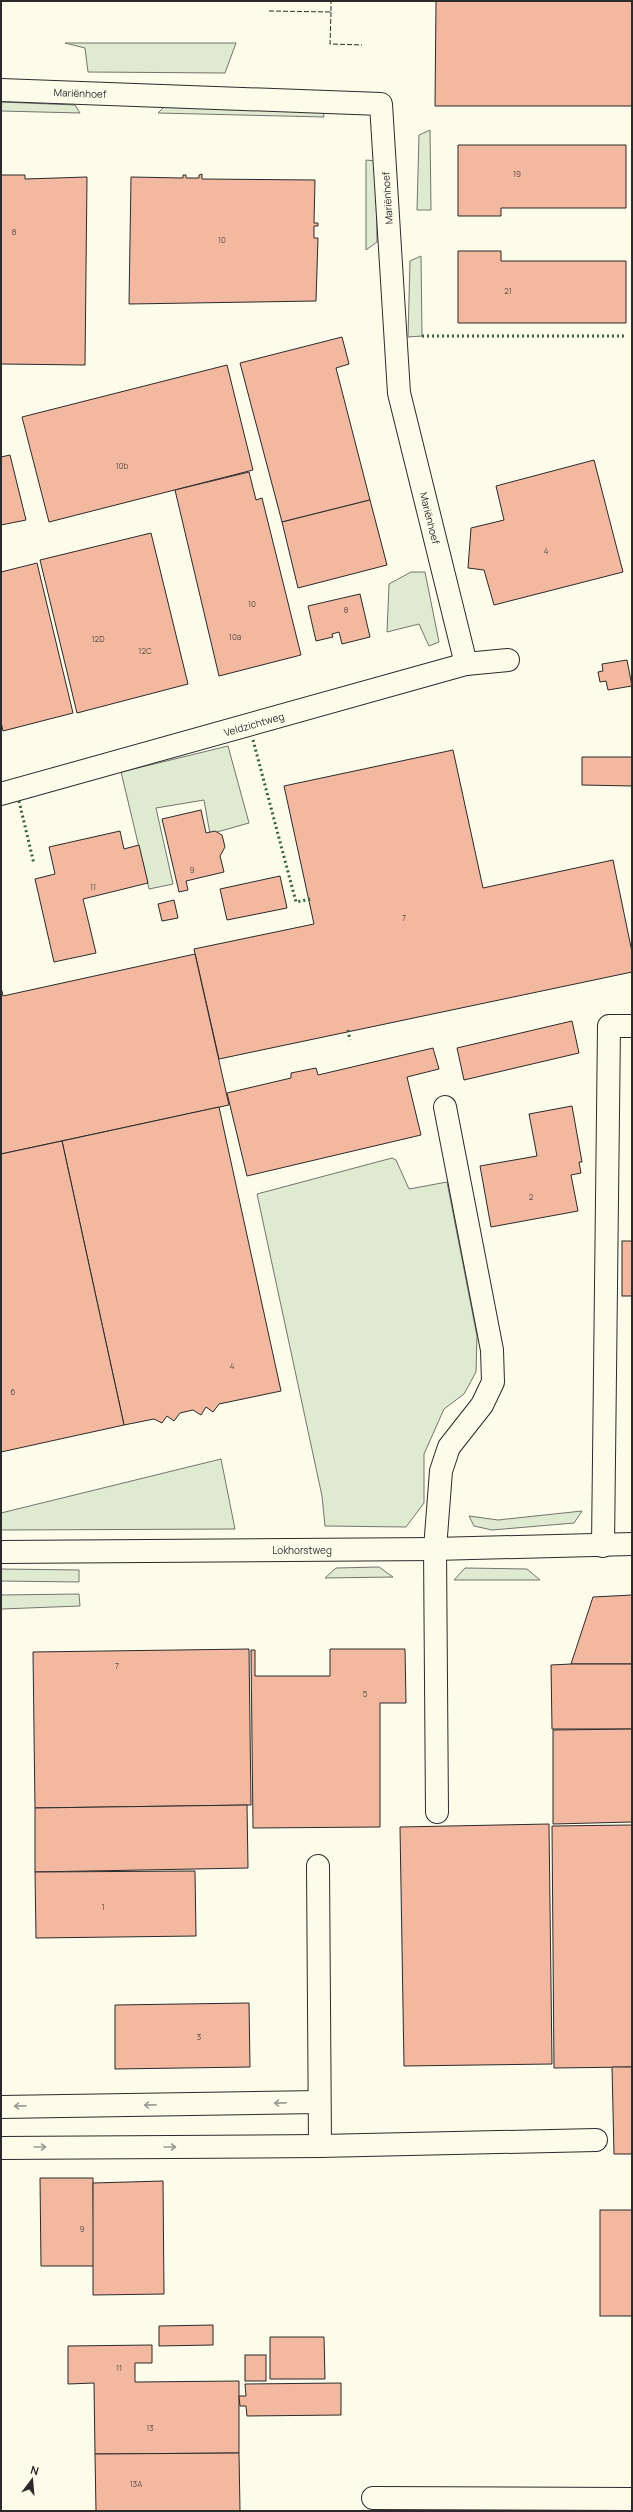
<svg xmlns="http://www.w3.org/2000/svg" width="633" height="2512" font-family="Manrope,sans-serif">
<rect width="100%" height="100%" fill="#fdfbea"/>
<g fill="#deebd1" stroke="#74746e">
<polygon points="65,43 236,43 225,73 88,72 85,48"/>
<polygon points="1,102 75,105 80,113 1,111"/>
<polygon points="165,106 323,109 324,117 158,113"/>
<polygon points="430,130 431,210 417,210 419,135"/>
<polygon points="366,160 376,161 377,242 366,250"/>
<polygon points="421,256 422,336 408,337 410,261"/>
<polygon points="411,572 425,572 439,642 429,646 419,624 387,632 389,584"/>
<polygon points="228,746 249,823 210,834 204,800 156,808 173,884 149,889 121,772"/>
<polygon points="392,1158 396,1160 409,1189 447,1182 477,1336 476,1372 464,1394 444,1409 424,1454 424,1503 406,1527 325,1526 322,1496 257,1194"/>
<polygon points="221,1459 235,1529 1,1530 1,1513"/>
<polygon points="582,1511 574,1523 492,1530 474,1526 469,1516 498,1520"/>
<polygon points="379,1567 393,1577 325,1578 336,1568"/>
<polygon points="465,1568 527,1569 540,1580 454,1580"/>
<polygon points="1,1569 79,1570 79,1582 1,1581"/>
<polygon points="79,1594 80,1606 1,1609 1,1595"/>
</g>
<g fill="#f2b8a0" stroke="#2b2b2b">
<polygon points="436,1 632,1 632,106 435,106"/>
<polygon points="458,145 626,145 626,208 501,208 501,216 458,216"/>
<polygon points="202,174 202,179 315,180 314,223 318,223 318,226 314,226 314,238 318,238 316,301 129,304 131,177 183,178 183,175 186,175 186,178 199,178 199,175"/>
<polygon points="1,175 25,175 25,179 87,177 85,365 1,364"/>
<polygon points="458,251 501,251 501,261 626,261 626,323 458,323"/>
<polygon points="342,337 349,364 336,368 370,500 282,522 240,363"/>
<polygon points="227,365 253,470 49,522 22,417"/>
<polygon points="10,455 26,520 1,525 1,457"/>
<polygon points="594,460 623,572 494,605 484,570 468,568 471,528 504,520 496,486"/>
<polygon points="249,472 256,500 262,498 301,655 219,676 175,490"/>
<polygon points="370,500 387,565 298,588 282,522"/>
<polygon points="151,533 188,684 77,713 40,560"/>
<polygon points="37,563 73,713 3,731 1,722 1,572"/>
<polygon points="360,594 370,637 342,644 339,632 332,634 333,637 316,641 308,606"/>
<polygon points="627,660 632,686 608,690 606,681 600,682 598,672 603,671 602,664"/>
<polygon points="453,750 483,888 613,860 632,952 632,972 219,1059 194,949 314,924 284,786"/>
<polygon points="582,757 632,757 632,786 582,785"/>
<polygon points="201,810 206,833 215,831 222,835 225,847 220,856 224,872 186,881 188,890 179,892 162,819"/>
<polygon points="120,831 124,849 139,845 148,883 83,899 96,953 54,962 35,879 55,874 49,847"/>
<polygon points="280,876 287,908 227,920 220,889"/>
<polygon points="174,900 178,918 162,921 158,904"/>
<polygon points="195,954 229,1105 1,1154 1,987 3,996"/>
<polygon points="572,1021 579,1053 464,1080 457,1048"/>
<polygon points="433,1048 439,1069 407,1077 421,1135 247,1176 227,1093 291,1078 291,1073 316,1068 318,1075"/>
<polygon points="572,1106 582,1162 579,1162 581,1173 571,1175 578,1211 491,1227 480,1166 537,1156 529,1114"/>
<polygon points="219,1107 281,1391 219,1404 213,1412 206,1407 201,1415 193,1410 180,1413 174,1421 167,1416 162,1423 154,1419 124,1425 62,1141"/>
<polygon points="62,1141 124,1425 1,1452 1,1154"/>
<rect x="622" y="1241" width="10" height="55"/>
<polygon points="632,1595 632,1664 571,1664 593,1597"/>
<polygon points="249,1649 251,1805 35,1808 33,1652"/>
<polygon points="330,1649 405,1649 406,1703 380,1703 380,1827 253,1828 251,1650 255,1650 255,1676 330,1676"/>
<polygon points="571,1664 632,1664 632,1729 552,1729 551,1665"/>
<polygon points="632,1729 632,1822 553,1824 553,1730"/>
<polygon points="247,1805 248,1868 35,1872 35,1808"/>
<polygon points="549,1824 552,2064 404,2066 400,1827"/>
<polygon points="632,1825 632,2067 554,2068 552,1826"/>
<polygon points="195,1871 196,1936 36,1938 35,1872"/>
<polygon points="249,2003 250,2067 115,2069 115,2005"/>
<polygon points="612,2067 632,2067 632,2154 614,2154"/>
<polygon points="40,2178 93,2178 94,2266 41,2266"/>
<polygon points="163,2181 164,2294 93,2295 93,2183"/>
<rect x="600" y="2210" width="32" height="106"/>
<polygon points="213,2325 213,2345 159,2346 159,2326"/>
<polygon points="270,2337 324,2337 325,2379 270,2379"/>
<polygon points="152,2345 152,2363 135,2363 135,2382 239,2381 239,2453 95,2454 94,2383 68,2384 68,2346"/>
<rect x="245" y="2355" width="21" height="26"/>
<polygon points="341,2383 341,2415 247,2416 246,2406 240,2406 239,2396 246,2396 245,2384"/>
<polygon points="239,2453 240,2511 96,2511 95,2454"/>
</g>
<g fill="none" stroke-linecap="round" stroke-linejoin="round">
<defs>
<g id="minor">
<polyline points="1,90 381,104 399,393 466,664"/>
<polyline points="1,794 466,664 508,660"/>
<polyline points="603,1546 609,1026 632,1026"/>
<polyline points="1,1552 435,1549 632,1544"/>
<polyline points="437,1812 435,1549 441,1471 449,1447 482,1405 493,1382 492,1350 445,1107"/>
<polyline points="318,1866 320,2146"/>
<polyline points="1,2107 319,2102"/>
<polyline points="1,2148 320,2146 596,2140"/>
<polyline points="373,2498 632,2499"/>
</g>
</defs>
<use href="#minor" stroke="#2b2b2b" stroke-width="24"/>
<use href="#minor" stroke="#fdfbea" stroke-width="22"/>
<g stroke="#34623c" stroke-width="3" stroke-dasharray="2 3" stroke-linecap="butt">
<polyline points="422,336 624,336"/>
<polyline points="253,740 296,902 312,899"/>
<polyline points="19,801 34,864"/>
<polyline points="348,1030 350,1040"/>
</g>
<g stroke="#2b2b2b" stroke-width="1" stroke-dasharray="5 2" stroke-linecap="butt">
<polyline points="269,11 331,12 331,1"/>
<polyline points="331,12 330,44 362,45"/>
</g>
</g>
<defs><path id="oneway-shaft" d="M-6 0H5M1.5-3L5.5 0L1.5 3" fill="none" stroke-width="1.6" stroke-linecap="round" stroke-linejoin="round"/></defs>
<g stroke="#9e9d94">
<use href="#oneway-shaft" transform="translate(280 2103) rotate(179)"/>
<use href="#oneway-shaft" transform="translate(150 2105) rotate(179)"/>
<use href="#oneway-shaft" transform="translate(20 2106) rotate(179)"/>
<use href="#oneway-shaft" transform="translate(40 2147)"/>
<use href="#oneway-shaft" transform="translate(170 2147)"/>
</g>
<g text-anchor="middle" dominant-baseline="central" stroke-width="3" stroke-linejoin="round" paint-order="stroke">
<g font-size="8" fill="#5d4e48">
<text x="517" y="173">19</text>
<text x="14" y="231">8</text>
<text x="222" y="239">10</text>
<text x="508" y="290">21</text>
<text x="122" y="465">10b</text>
<text x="546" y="550">4</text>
<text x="252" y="603">10</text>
<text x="346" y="609">8</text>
<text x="235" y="636">10a</text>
<text x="98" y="638">12D</text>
<text x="145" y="650">12C</text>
<text x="192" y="869">9</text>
<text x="93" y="886">11</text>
<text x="404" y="917">7</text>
<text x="531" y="1196">2</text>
<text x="232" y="1365">4</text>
<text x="13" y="1391">6</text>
<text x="117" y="1665">7</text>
<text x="365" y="1693">5</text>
<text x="103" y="1906">1</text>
<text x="199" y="2036">3</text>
<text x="82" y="2228">9</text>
<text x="119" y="2367">11</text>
<text x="150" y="2427">13</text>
<text x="136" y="2483">13A</text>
</g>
<g font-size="10" fill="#2b2b2b" stroke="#fdfbea">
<text transform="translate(80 93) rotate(2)">Mariënhoef</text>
<text transform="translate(387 198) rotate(-94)">Mariënhoef</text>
<text transform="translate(430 518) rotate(76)">Mariënhoef</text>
<text transform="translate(254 724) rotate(-16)">Veldzichtweg</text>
<text x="302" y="1550">Lokhorstweg</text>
</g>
</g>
<rect width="633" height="2512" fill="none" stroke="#2b2b2b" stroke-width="4"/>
<g transform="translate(32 2480) rotate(16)" stroke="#fdfbea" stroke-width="3" paint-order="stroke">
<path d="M0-3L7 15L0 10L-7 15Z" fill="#2b2b2b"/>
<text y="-6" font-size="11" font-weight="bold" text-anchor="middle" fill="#2b2b2b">N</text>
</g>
</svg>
